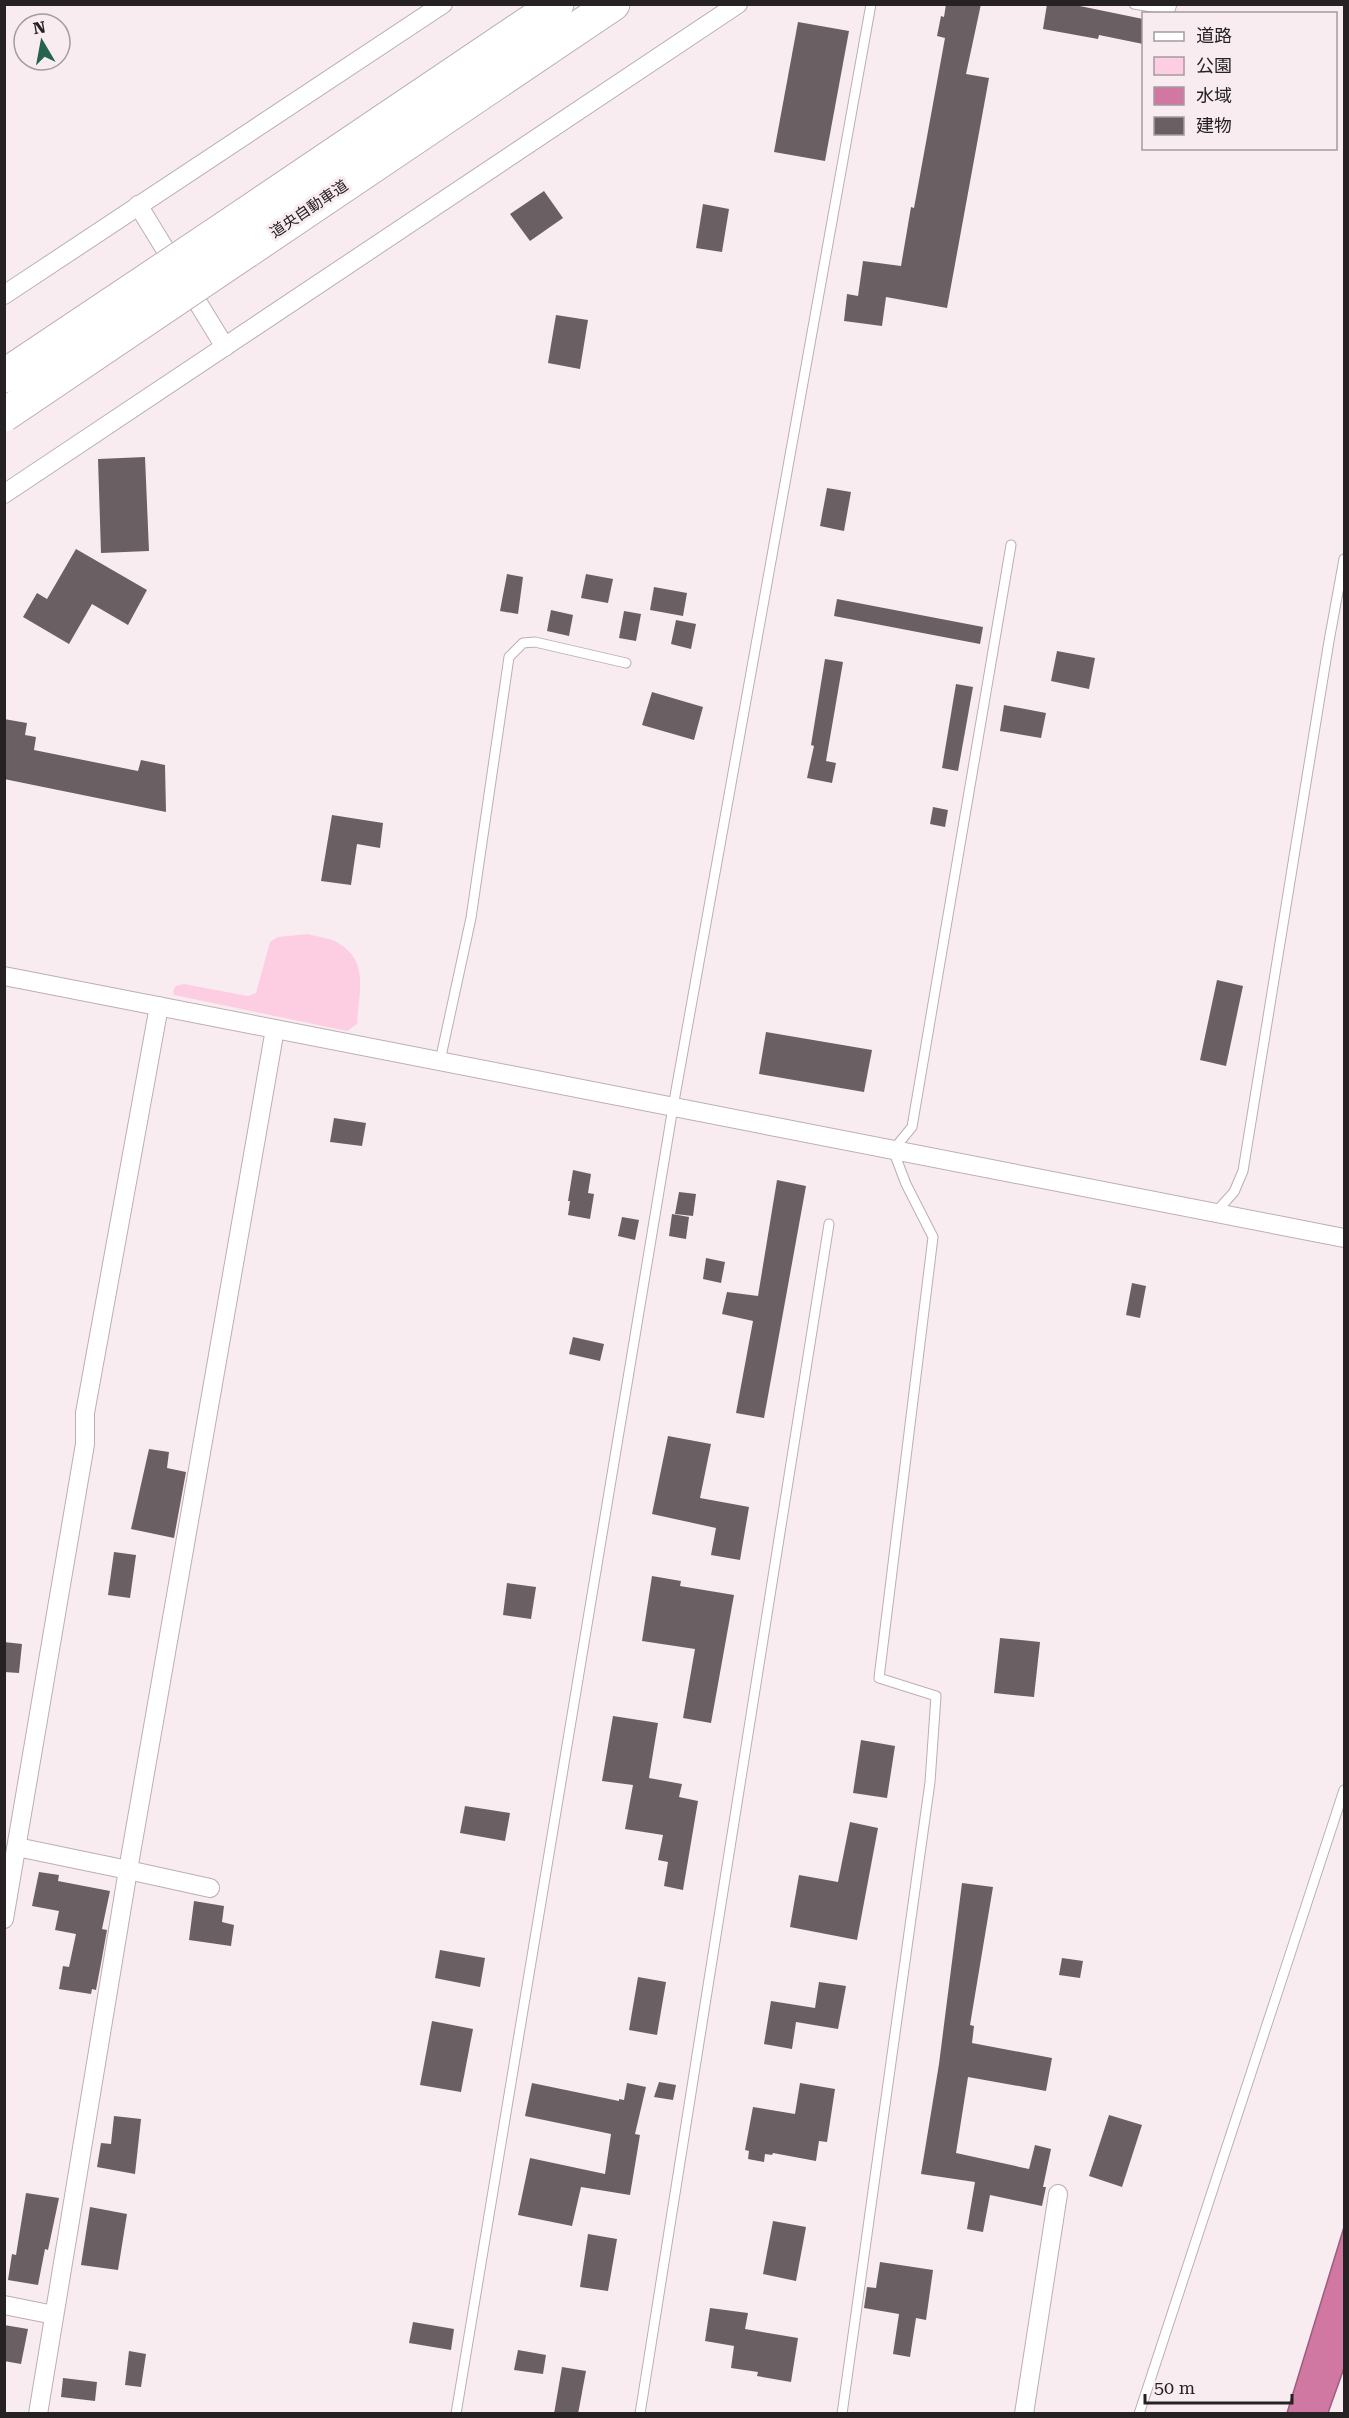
<svg xmlns="http://www.w3.org/2000/svg" width="1349" height="2418" font-family="'Roboto Serif','Noto Sans JP',serif">
<rect width="100%" height="100%" fill="#f8ecf1"/>
<path fill="#fdcee2" d="M308 934C318 937 332 938 340 944 370 963 358 995 357 1024L347 1031 174 995 173 991 176 986 184 984 248 996 256 993 270 942 278 937Z"/>
<polygon fill="#d077a2" stroke="#9d5d7c" stroke-width="1.5" points="1344,2227 1344,2368 1328,2413 1287,2413"/>
<g fill="#6a6064">
<polygon points="946,4 981,4 966,74 989,78 947,308 886,297 882,326 844,321 847,294 858,296 863,261 901,266 911,207 914,208 945,38 937,36 941,16 944,17"/>
<polygon points="1047,4 1070,4 1143,19 1143,44 1099,35 1098,39 1043,29"/>
<polygon points="798,22 849,31 825,161 774,152"/>
<polygon points="544,191 563,218 530,241 510,214"/>
<polygon points="703,204 729,209 722,252 696,248"/>
<polygon points="556,315 588,320 580,369 548,363"/>
<polygon points="145,457 149,551 101,553 98,459"/>
<polygon points="827,488 851,492 844,531 820,526"/>
<polygon points="76,549 147,590 128,625 92,604 69,644 23,617 37,593 47,599"/>
<polygon points="507,574 523,577 518,614 500,611"/>
<polygon points="586,574 613,579 608,603 581,598"/>
<polygon points="654,587 687,593 683,616 650,610"/>
<polygon points="837,599 983,627 980,644 834,616"/>
<polygon points="551,610 573,615 569,636 547,631"/>
<polygon points="624,611 641,614 636,641 619,638"/>
<polygon points="676,620 696,624 691,649 671,644"/>
<polygon points="1057,651 1095,658 1089,689 1051,681"/>
<polygon points="825,659 843,662 826,761 836,763 832,783 807,778 814,746 811,745"/>
<polygon points="956,684 973,687 958,771 942,768"/>
<polygon points="652,692 703,707 694,740 642,725"/>
<polygon points="1004,705 1046,713 1041,738 1000,731"/>
<polygon points="4,719 27,723 25,735 36,737 34,750 138,771 141,760 165,765 166,812 4,779"/>
<polygon points="933,807 948,810 945,827 930,824"/>
<polygon points="332,815 383,823 380,848 357,844 351,885 321,881"/>
<polygon points="1217,980 1243,986 1226,1066 1200,1060"/>
<polygon points="766,1032 872,1050 864,1092 759,1074"/>
<polygon points="334,1118 366,1123 362,1146 330,1142"/>
<polygon points="573,1170 591,1174 588,1193 594,1194 590,1219 568,1215 570,1201 568,1201"/>
<polygon points="777,1180 806,1186 764,1418 736,1413 753,1321 722,1314 727,1292 758,1296"/>
<polygon points="679,1192 696,1194 693,1216 675,1214"/>
<polygon points="672,1214 689,1217 686,1239 669,1236"/>
<polygon points="622,1217 639,1220 635,1240 618,1236"/>
<polygon points="706,1258 725,1262 721,1283 703,1279"/>
<polygon points="1132,1283 1146,1286 1140,1318 1126,1315"/>
<polygon points="573,1337 604,1344 600,1361 569,1354"/>
<polygon points="668,1436 711,1444 700,1498 749,1507 740,1560 711,1555 716,1528 652,1514"/>
<polygon points="149,1449 169,1452 167,1468 186,1472 174,1538 131,1529"/>
<polygon points="114,1552 136,1555 130,1598 108,1595"/>
<polygon points="652,1576 681,1581 680,1586 734,1595 711,1723 683,1718 695,1649 642,1641"/>
<polygon points="507,1583 536,1587 531,1619 503,1615"/>
<polygon points="1000,1638 1040,1642 1034,1697 994,1693"/>
<polygon points="4,1642 22,1644 19,1673 4,1672"/>
<polygon points="613,1716 658,1723 649,1778 682,1784 679,1797 698,1801 683,1890 664,1886 668,1862 658,1860 663,1835 625,1829 633,1785 602,1781"/>
<polygon points="861,1740 895,1746 887,1798 853,1793"/>
<polygon points="465,1806 510,1813 505,1841 460,1833"/>
<polygon points="850,1822 878,1828 857,1940 790,1927 799,1875 838,1882"/>
<polygon points="39,1872 59,1875 58,1881 110,1891 102,1929 107,1930 102,1958 96,1990 92,1989 91,1994 59,1989 63,1966 69,1967 76,1934 55,1930 59,1911 32,1906"/>
<polygon points="962,1883 993,1887 970,2025 974,2026 972,2043 1052,2058 1046,2091 968,2077 956,2153 1029,2169 1035,2145 1051,2149 1043,2187 1046,2187 1042,2206 990,2195 983,2232 967,2229 975,2182 921,2174 939,2064"/>
<polygon points="194,1901 224,1906 222,1922 234,1925 231,1946 189,1940"/>
<polygon points="440,1950 485,1958 480,1987 435,1978"/>
<polygon points="1062,1958 1083,1961 1080,1978 1059,1975"/>
<polygon points="638,1977 666,1982 657,2035 629,2030"/>
<polygon points="819,1982 846,1986 838,2029 796,2022 792,2049 764,2044 771,2001 815,2008"/>
<polygon points="432,2021 473,2029 461,2092 420,2085"/>
<polygon points="659,2082 676,2085 673,2100 654,2097"/>
<polygon points="532,2083 619,2101 619,2099 624,2100 627,2083 646,2087 635,2134 640,2135 630,2195 581,2187 572,2226 518,2215 530,2158 605,2174 611,2134 525,2116"/>
<polygon points="800,2083 835,2089 827,2142 819,2141 816,2161 773,2153 772,2155 765,2154 764,2162 748,2159 749,2151 745,2150 753,2107 795,2114"/>
<polygon points="1109,2115 1142,2125 1122,2187 1089,2176"/>
<polygon points="114,2116 141,2119 135,2174 97,2167 101,2143 111,2144"/>
<polygon points="26,2193 59,2198 48,2250 45,2249 38,2285 8,2280 12,2254 16,2255"/>
<polygon points="90,2207 127,2214 118,2270 81,2265"/>
<polygon points="773,2221 806,2227 796,2281 763,2274"/>
<polygon points="588,2234 617,2239 608,2291 580,2287"/>
<polygon points="880,2262 933,2270 926,2320 916,2318 910,2357 893,2354 899,2314 864,2308 867,2287 876,2288"/>
<polygon points="710,2308 748,2313 745,2329 798,2338 791,2382 757,2376 758,2372 731,2368 734,2346 705,2341"/>
<polygon points="413,2322 454,2329 451,2350 409,2343"/>
<polygon points="4,2325 28,2329 21,2364 4,2361"/>
<polygon points="518,2350 546,2355 543,2374 514,2370"/>
<polygon points="129,2351 146,2354 141,2387 125,2385"/>
<polygon points="562,2367 586,2371 578,2414 554,2414"/>
<polygon points="63,2378 97,2382 95,2401 61,2397"/>
</g>
<g fill="none" stroke-linecap="round" stroke-linejoin="round">
<defs>
<g id="service">
<polyline points="1134,4 1170,10 1172,4"/>
<polyline points="440,1061 471,918 509,657 523,643 535,642 626,663"/>
<polyline points="1215,1213 1234,1192 1243,1171 1329,641 1344,559"/>
<polyline points="456,2414 673,1107 871,4"/>
<polyline points="640,2414 829,1224"/>
<polyline points="842,2414 930,1782 936,1696 879,1678 933,1237 906,1184 893,1150 912,1127 1011,545"/>
<polyline points="1139,2414 1344,1790"/>
</g>
<g id="minor">
<polyline points="138,205 225,347"/>
<polyline points="4,295 443,4"/>
<polyline points="4,494 738,4"/>
<polyline points="4,976 1344,1238"/>
<polyline points="17,1847 128,1870 38,2414"/>
<polyline points="210,1888 128,1870 275,1029"/>
<polyline points="4,1919 85,1444 85,1413 159,1006"/>
<polyline points="4,2305 54,2315"/>
<polyline points="1024,2414 1058,2194"/>
</g>
<g id="motorway">
<polyline points="228,226 557,4"/>
<polyline points="247,251 613,4"/>
</g>
</defs>
<use href="#service" stroke="#bbafb4" stroke-width="11"/>
<use href="#minor" stroke="#bbafb4" stroke-width="20"/>
<use href="#motorway" stroke="#bbafb4" stroke-width="35"/>
<use href="#service" stroke="#fff" stroke-width="9"/>
<use href="#minor" stroke="#fff" stroke-width="18"/>
<use href="#motorway" stroke="#fff" stroke-width="33"/>
<defs>
<g id="motorway-bridge">
<polyline points="4,376 228,226"/>
<polyline points="4,415 247,251"/>
</g>
</defs>
<use href="#motorway-bridge" stroke="#bbafb4" stroke-width="35" stroke-linecap="butt"/>
<use href="#motorway-bridge" stroke="#fff" stroke-width="33"/>
</g>
<g text-anchor="middle" dominant-baseline="central" stroke-width="6" stroke-linejoin="round" paint-order="stroke">
<g font-size="15" fill="#262123" stroke="#f8ecf1">
<text transform="translate(309 209) rotate(-34)">道央自動車道</text>
</g>
</g>
<rect width="1349" height="2418" fill="none" stroke="#262123" stroke-width="12"/>
<rect x="1142" y="12" width="195" height="138" fill="#f8ecf1" stroke="#a49b9f" stroke-width="1.5"/>
<rect x="1154" y="32" width="30" height="9" fill="#ffffff" stroke="#a49b9f" stroke-width="1.5"/>
<text x="1196" y="42" font-size="18" fill="#262123">道路</text>
<rect x="1154" y="57" width="30" height="18" fill="#fdcee2" stroke="#a49b9f" stroke-width="1.5"/>
<text x="1196" y="72" font-size="18" fill="#262123">公園</text>
<rect x="1154" y="87" width="30" height="18" fill="#d077a2" stroke="#a49b9f" stroke-width="1.5"/>
<text x="1196" y="102" font-size="18" fill="#262123">水域</text>
<rect x="1154" y="117" width="30" height="18" fill="#6a6064" stroke="#a49b9f" stroke-width="1.5"/>
<text x="1196" y="132" font-size="18" fill="#262123">建物</text>
<g transform="translate(42 42) rotate(350)"><circle r="28" fill="#f8ecf1" stroke="#a49b9f" stroke-width="1.5"/>
<path d="M0-4.5L10 22L0 15L-10 22Z" fill="#236350"/>
<text y="-9" font-size="16" font-weight="bold" text-anchor="middle" fill="#262123">N</text>
</g>
<path d="M1145 2394v9h147v-9" fill="none" stroke="#262123" stroke-width="3"/>
<text x="1154" y="2394" font-size="18" fill="#262123" stroke="#f8ecf1" stroke-width="4.5" paint-order="stroke">50 m</text>
</svg>
